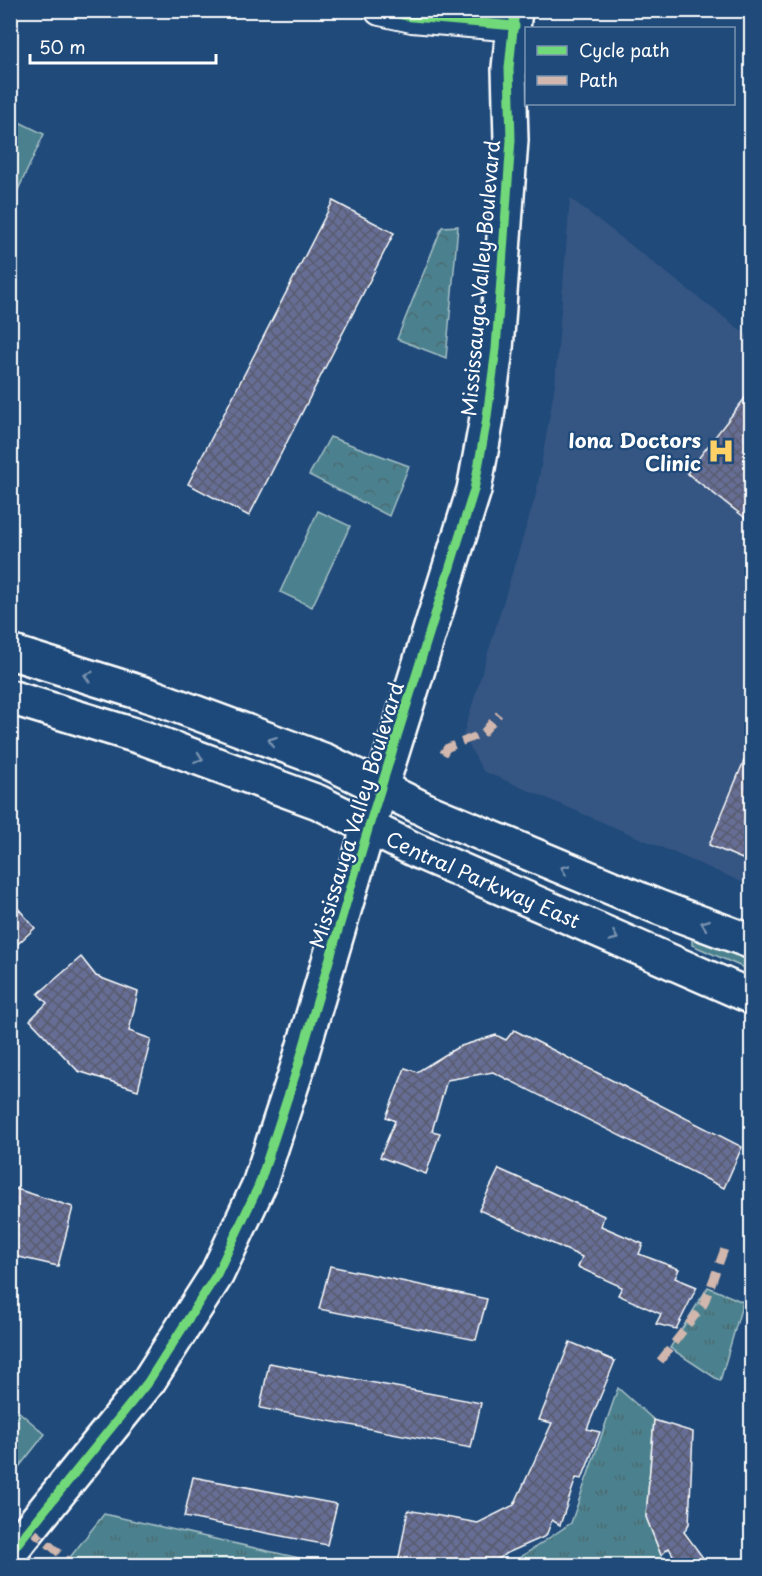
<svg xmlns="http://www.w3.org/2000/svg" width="762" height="1576" font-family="'Playpen Sans',sans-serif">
<defs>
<pattern id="forest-crowns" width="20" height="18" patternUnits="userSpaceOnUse" patternTransform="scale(1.5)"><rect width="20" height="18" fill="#4c818e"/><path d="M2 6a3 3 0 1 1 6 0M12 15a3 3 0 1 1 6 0" fill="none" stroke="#4c6970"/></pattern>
<pattern id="park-tufts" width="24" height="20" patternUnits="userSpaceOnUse" patternTransform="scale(1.5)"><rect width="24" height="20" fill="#4c818e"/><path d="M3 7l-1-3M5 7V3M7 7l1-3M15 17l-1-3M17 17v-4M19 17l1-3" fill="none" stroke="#4c6970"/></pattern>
<pattern id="building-cross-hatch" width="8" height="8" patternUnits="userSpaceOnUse" patternTransform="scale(1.5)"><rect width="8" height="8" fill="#666e95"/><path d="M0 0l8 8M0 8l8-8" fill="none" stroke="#585b6d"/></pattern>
</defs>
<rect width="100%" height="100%" fill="#1f4a7a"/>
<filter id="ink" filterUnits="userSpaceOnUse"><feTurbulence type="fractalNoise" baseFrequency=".0167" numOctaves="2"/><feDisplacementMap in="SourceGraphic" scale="12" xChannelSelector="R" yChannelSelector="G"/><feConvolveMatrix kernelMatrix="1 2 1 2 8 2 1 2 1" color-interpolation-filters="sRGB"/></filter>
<g filter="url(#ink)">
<polygon fill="#345582" points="570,198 751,338 751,886 483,771 463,735 536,494 555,384"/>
<g fill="#4c818e" stroke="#a6c0c6" stroke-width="1.5">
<polygon points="11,118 44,134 11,205"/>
<polygon points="318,511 350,526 312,607 280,592"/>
<polygon points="696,937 751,961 751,971 692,945 692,940"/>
<polygon points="11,1405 45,1434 11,1477"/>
</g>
<g fill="url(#forest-crowns)" stroke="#a6c0c6" stroke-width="1.5">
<polygon points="458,226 446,358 397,339 442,227"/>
<polygon points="330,437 409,466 389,516 309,475"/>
</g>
<g fill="url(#park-tufts)" stroke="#a6c0c6" stroke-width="1.5">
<polygon points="708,1287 743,1302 720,1381 670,1348"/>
<polygon points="618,1388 654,1420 646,1517 661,1555 669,1565 509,1565 571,1523"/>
<polygon points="104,1514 330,1565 64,1565"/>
</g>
<g fill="url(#building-cross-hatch)" stroke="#fff" stroke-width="1.5">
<polygon points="333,201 394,233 249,516 188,484"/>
<polygon points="752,389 752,523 687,473"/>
<polygon points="751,744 752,744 752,863 709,845"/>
<polygon points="10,899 35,928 10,951"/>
<polygon points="81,957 96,976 138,992 129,1031 151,1039 138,1090 78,1071 30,1020 47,1003 38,994"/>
<polygon points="514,1030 742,1147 724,1188 493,1072 447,1080 432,1131 440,1133 426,1174 380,1157 395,1121 386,1117 405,1068 417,1072 458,1047 496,1035 506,1040"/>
<polygon points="499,1169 604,1216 601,1226 643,1244 639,1254 679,1269 675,1278 697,1287 676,1329 656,1324 661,1314 618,1295 622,1287 578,1267 582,1257 479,1210"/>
<polygon points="10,1187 73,1207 58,1266 10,1255"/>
<polygon points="330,1266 487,1299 476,1340 319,1309"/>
<polygon points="570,1342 615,1361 587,1429 600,1432 582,1479 576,1478 560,1525 552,1520 546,1536 505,1554 490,1566 410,1566 398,1563 408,1510 478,1523 514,1505 552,1423 539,1420"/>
<polygon points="269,1363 481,1403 471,1448 260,1408"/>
<polygon points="654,1420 693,1432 689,1524 684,1532 709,1566 679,1566 669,1548 661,1555 646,1517"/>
<polygon points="193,1477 337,1504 327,1545 184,1517"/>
</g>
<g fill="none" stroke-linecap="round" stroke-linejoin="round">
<defs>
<polyline id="street" points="380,10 412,17 515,26"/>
<g id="secondary">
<polyline points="10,652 151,696 326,761 430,812 658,907 752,942"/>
<path id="s1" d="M10 697 144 738 318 802 417 851 752 997"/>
<polyline points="10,1553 148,1382 217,1274 259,1185 297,1069 369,826 474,490 486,424 496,349 511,140 509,68 515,10"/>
</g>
</defs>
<use href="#street" stroke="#fff" stroke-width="34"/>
<use href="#secondary" stroke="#fff" stroke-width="38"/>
<use href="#street" stroke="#1f4a7a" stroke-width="30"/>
<use href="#secondary" stroke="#1f4a7a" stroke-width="33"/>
<g stroke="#d1b7ad" stroke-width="8" stroke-dasharray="15 8" stroke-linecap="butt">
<polyline points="443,754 447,748 483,733 499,714"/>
<polyline points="660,1361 704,1304 726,1245"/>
<polyline points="30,1529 75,1566"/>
</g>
<defs>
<g id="cycleway">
<polyline points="380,10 412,17 515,26"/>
<polyline points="10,1553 148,1382 217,1274 259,1185 297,1069 369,826 474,490 486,424 496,349 511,140 509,68 515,10"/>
</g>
</defs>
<use href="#cycleway" stroke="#1f4a7a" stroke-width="13"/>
<use href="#cycleway" stroke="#71d979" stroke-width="9"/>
</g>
<defs><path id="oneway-chevron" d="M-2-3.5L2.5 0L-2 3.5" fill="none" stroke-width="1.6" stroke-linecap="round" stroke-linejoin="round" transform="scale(1.5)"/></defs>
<g stroke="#7992af">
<use href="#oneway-chevron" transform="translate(88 676) rotate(-163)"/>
<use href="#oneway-chevron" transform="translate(272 741) rotate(-159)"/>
<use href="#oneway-chevron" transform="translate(199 758) rotate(20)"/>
<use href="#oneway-chevron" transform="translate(565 869) rotate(-157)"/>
<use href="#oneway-chevron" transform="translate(705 924) rotate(-160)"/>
<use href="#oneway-chevron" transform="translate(614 937) rotate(24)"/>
</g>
</g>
<defs>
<symbol id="hospital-bare" viewBox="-9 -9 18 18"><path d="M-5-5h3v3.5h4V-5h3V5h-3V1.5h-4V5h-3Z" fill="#ffd166" stroke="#1f4a7a" stroke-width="2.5" paint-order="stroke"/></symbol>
</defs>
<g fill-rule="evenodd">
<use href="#hospital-bare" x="702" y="432" width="38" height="38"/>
</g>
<g text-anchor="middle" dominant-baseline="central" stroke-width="4.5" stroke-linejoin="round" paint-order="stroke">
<g font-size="20" fill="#fff" stroke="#1f4a7a">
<text transform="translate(480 278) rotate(-85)">Mississauga Valley Boulevard</text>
<text transform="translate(356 815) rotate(-73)">Mississauga Valley Boulevard</text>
<text stroke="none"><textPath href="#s1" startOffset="508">Central Parkway East</textPath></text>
</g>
<g font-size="20" font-weight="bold" fill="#fff" stroke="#1f4a7a" text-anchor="end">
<text x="701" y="440">Iona Doctors<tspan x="701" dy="23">Clinic</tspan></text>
</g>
</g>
<rect width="762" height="1576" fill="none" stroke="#1f4a7a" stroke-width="36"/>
<rect x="18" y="18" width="726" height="1540" fill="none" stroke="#fff" stroke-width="2" filter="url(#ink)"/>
<rect x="525" y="27" width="210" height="78" fill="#1f4a7a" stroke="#7992af" stroke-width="1.5"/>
<rect x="537" y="46" width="30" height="9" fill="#71d979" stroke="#7992af" stroke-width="1.5"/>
<text x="579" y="57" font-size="18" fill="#ffffff">Cycle path</text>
<rect x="537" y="76" width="30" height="9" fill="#d1b7ad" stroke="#7992af" stroke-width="1.5"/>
<text x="579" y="87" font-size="18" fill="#ffffff">Path</text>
<path d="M30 54v9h186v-9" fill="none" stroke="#ffffff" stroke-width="3"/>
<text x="39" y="54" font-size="18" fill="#ffffff" stroke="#1f4a7a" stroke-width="4.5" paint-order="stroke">50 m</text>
</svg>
